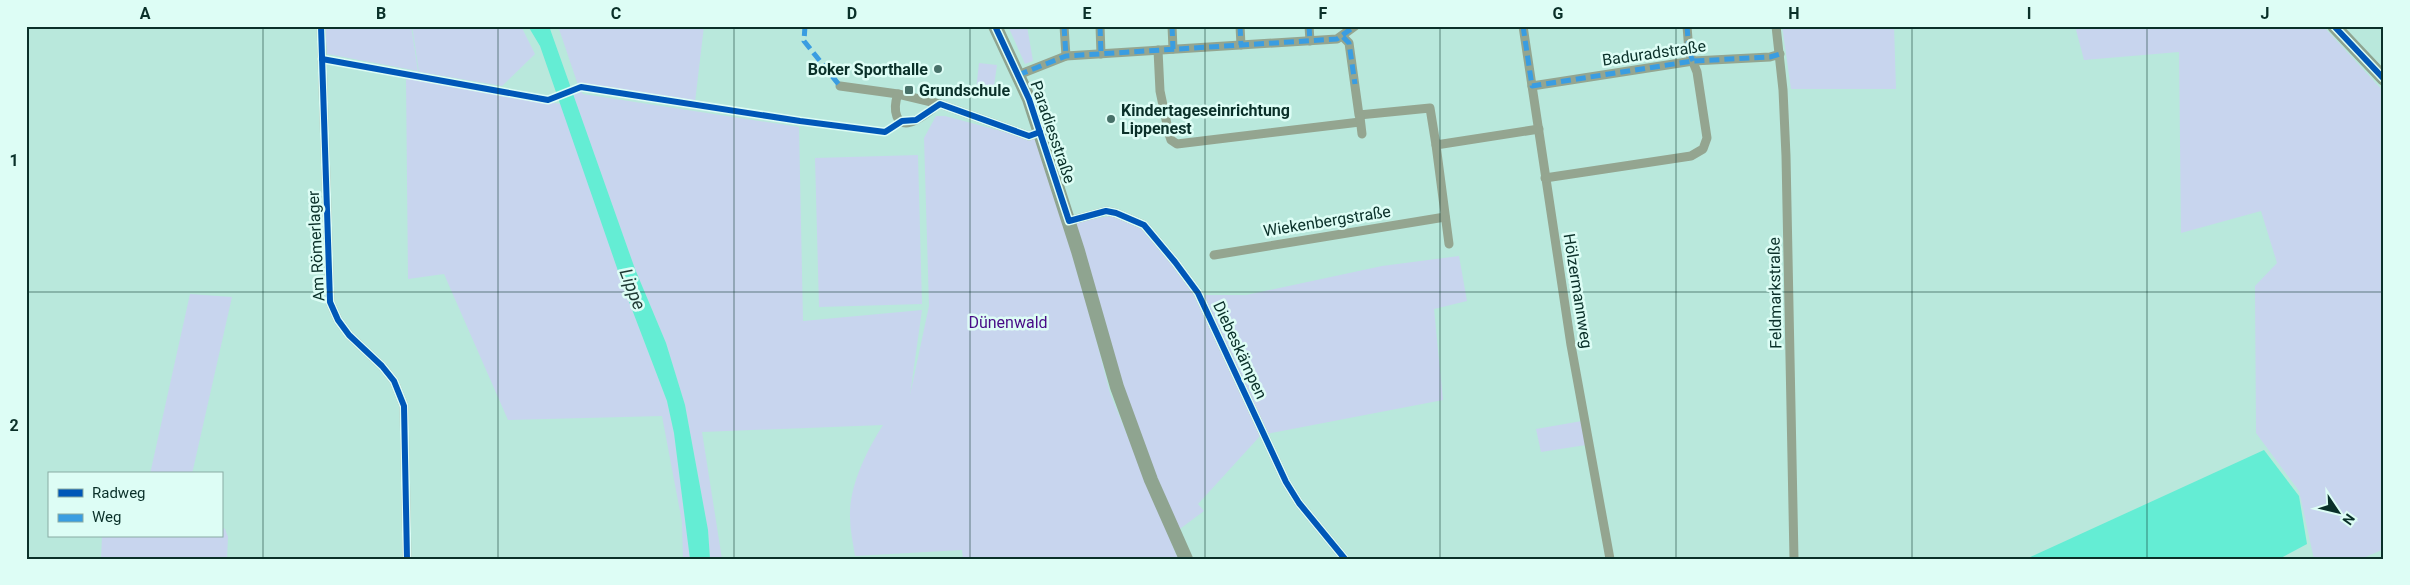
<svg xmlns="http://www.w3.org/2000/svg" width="2410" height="585" font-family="Roboto,sans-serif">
<rect width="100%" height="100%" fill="#b9e8dc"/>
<g fill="#c8d5ee">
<polygon points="325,26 411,26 418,71 327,54"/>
<polygon points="412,26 521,26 535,54 502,86 419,72"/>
<polygon points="558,26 704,26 695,102 578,85"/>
<polygon points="1008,26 1027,26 1033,61 1025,64"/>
<polygon points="1782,26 1894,26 1896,89 1791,89"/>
<polygon points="2075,26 2323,26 2384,92 2384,549 2361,559 2314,559 2299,491 2256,433 2255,286 2277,263 2261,211 2181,233 2179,52 2084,60"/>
<polygon points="979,63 997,65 993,93 976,90"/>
<polygon points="406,78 561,104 625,291 667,401 674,433 690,559 683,559 682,522 662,416 508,420 444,274 408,279"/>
<path d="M580 90 583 94 799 127 803 321 922 310 910 395 929 306 924 138 936 116H945L1031 139 1038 137 1091 319 1110 393 1178 559H963L962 550 855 556C853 543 850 530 850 517 849 486 867 450 883 425L702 432 722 559H710L708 530 685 405 666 343 635 269 577 106 572 93Z"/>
<polygon points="918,155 922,304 819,307 815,158"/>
<polygon points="1117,215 1142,228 1173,263 1196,298 1203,295 1246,295 1382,266 1459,256 1467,301 1434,309 1443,400 1261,435 1198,504 1204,511 1177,531 1120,386 1074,222"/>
<polygon points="190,294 232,297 192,474 150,474"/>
<polygon points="1582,421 1586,445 1541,452 1536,429"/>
<polygon points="221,527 225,529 228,537 227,559 101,559 102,536 221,536"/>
</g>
<g fill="#64edd4">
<polygon points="528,26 549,26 635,269 666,343 685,405 708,530 710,559 690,559 674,433 667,401 625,291 540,46"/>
<polygon points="2264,450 2299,496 2307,544 2279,559 2026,559"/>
</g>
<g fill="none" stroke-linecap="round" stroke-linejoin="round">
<g stroke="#94a590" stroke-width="9">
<polyline points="321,26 330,302 338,320 349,335 382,366 394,381 404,406 407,559"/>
<polyline points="1064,26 1066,56"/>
<polyline points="1100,26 1101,54"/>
<polyline points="1172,26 1173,49"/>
<polyline points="1240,26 1241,45"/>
<polyline points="1309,26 1310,41"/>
<polyline points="1523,26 1571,345 1610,559"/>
<polyline points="1776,26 1783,90 1786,156 1794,559"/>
<polyline points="1343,37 1349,43 1359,115 1430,108 1436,145 1539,129"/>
<polyline points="1158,50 1160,91 1169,134 1171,140 1177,144 1360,122"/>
<polyline points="1018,75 1066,56 1337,39 1355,26"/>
<polyline points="840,86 898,94 940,104 1029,136 1040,132"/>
<polyline points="1532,86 1693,61 1770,57 1780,54"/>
<path d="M898 94C893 108 894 131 916 120 924 116 932 109 940 104"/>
<polyline points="1360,117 1362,134"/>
<polyline points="1436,145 1449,244"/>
<polyline points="1545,178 1691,156 1703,149 1707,138 1697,72 1689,52 1687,26"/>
<polyline points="1069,221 1106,211 1116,213 1144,225 1175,262 1198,293 1286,482 1299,503 1345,559"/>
<polyline points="1214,255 1445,217"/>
</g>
<g stroke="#8fa490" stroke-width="14">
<polyline points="995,26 1029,99 1078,251 1117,387 1151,480 1186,559"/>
<polyline points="2334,26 2384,79"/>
</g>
<g stroke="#3a9de1" stroke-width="5" stroke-dasharray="10 5" stroke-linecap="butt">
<polyline points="805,26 804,41 840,86"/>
<polyline points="1064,26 1066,56"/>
<polyline points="1100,26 1101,54"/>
<polyline points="1172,26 1173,49"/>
<polyline points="1240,26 1241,45"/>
<polyline points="1309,26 1310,41"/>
<polyline points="1523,26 1532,86 1693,61 1770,57 1780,54"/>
<polyline points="1687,26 1689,52 1693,61"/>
<polyline points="1343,37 1349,43 1355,84"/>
<polyline points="1018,75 1066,56 1337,39 1355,26"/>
</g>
<defs>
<g id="cycleway">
<polyline points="321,26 330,302 338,320 349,335 382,366 394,381 404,406 407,559"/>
<polyline points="995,26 1029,99 1069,221 1106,211 1116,213 1144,225 1175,262 1198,293 1286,482 1299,503 1345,559"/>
<polyline points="2334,26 2384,79"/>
<polyline points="322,59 548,100 581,87 800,121 885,132 902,121 916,120 940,104 1029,136 1040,132"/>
</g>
</defs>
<use href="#cycleway" stroke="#ddfdf5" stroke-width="9"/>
<use href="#cycleway" stroke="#0057b8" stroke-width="6"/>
</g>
<path fill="none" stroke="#0a3029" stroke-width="1" stroke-opacity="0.55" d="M263 26V559M498 26V559M734 26V559M970 26V559M1205 26V559M1440 26V559M1676 26V559M1912 26V559M2147 26V559M26 292H2384"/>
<g fill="#477068" stroke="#ddfdf5" stroke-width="2">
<circle cx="938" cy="69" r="5"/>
<rect x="904" y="85" width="10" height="10" rx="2.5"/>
<circle cx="1111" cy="119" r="5"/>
</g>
<g text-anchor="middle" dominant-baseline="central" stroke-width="5" stroke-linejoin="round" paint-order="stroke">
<g font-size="16" fill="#0a3029" stroke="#ddfdf5">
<text transform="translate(1654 53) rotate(-8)">Baduradstraße</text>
<text transform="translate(1053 132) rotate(71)">Paradiesstraße</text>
<text transform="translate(1327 221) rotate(-9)">Wiekenbergstraße</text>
<text transform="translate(316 246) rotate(-93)">Am Römerlager</text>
<text transform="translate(1578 291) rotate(81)">Hölzermannweg</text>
<text transform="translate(1775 293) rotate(-91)">Feldmarkstraße</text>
<text transform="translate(1240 350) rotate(65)">Diebeskämpen</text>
</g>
<g font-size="16" font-weight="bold" fill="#0a3029" stroke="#ddfdf5" text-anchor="start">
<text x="928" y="69" text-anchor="end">Boker Sporthalle</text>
<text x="919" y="90">Grundschule</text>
<text x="1121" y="110">Kindertageseinrichtung<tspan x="1121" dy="18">Lippenest</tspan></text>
</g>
<g font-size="16" fill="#480c86" stroke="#ddfdf5">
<text x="1008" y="322">Dünenwald</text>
</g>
<g font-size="18" font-style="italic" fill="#1e3933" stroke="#ddfdf5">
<text transform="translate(633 289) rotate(69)">Lippe</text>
</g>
</g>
<rect width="2410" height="585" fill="none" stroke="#ddfdf5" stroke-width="55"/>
<rect x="48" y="472" width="175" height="65" fill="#ddfdf5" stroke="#89aba3"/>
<rect x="58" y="489" width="25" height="8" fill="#0057b8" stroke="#89aba3"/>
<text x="92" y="498" font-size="15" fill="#0a3029">Radweg</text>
<rect x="58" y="514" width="25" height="8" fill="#3a9de1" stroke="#89aba3"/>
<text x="92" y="522" font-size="15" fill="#0a3029">Weg</text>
<g transform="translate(2338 512) rotate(125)" stroke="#ddfdf5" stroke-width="4" paint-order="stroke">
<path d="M0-4L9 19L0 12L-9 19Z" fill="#0a3029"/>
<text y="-8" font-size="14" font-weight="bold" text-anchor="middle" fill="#0a3029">N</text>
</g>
<rect x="28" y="28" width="2354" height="530" fill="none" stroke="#0a3029" stroke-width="2"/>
<g font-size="16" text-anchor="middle" font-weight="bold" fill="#0a3029">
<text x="145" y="19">A</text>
<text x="381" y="19">B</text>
<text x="616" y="19">C</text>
<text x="852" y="19">D</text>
<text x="1087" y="19">E</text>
<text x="1323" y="19">F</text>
<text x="1558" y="19">G</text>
<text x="1794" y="19">H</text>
<text x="2029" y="19">I</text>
<text x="2265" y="19">J</text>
<text x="14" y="166">1</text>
<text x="14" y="431">2</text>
</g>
</svg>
